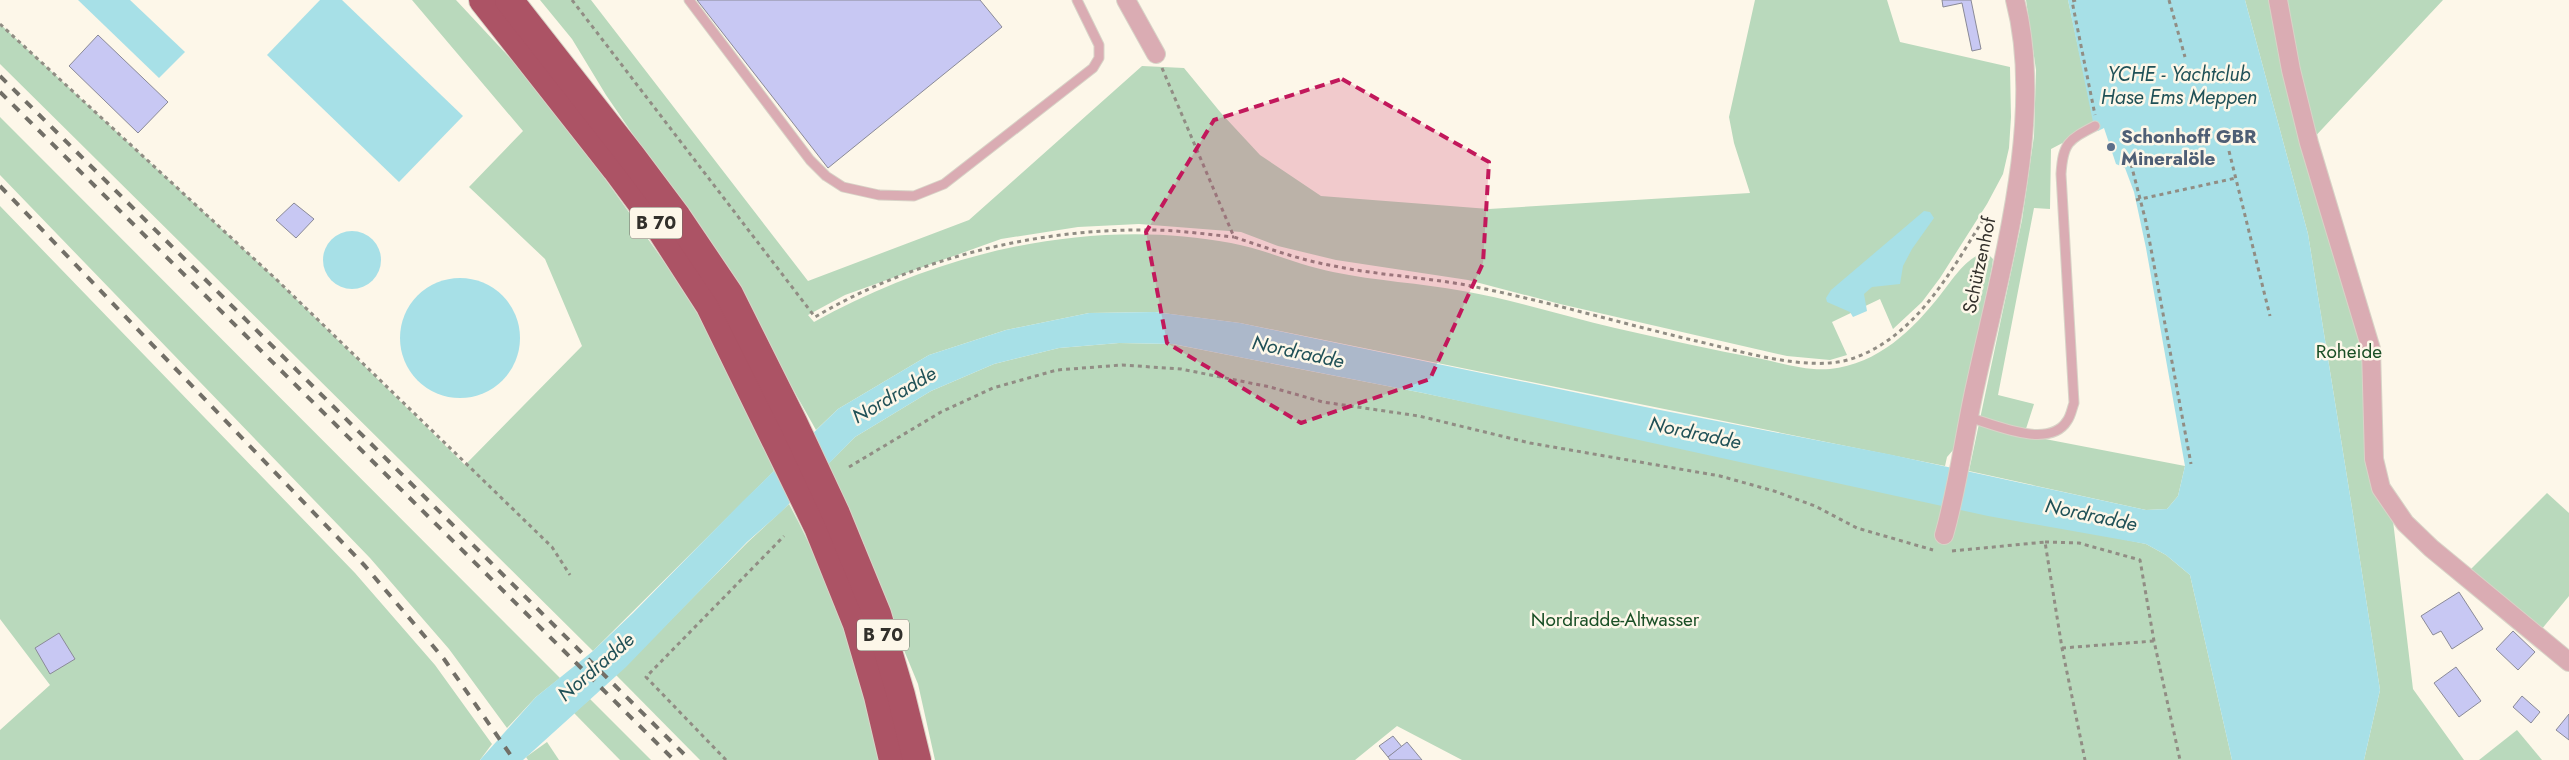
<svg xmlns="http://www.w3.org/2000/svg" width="2569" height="760" font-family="Jost,sans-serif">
<rect width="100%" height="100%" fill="#fdf7e9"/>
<g fill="#b9d9bc">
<polygon points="412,0 456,0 525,74 591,159 670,270 723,354 774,471 593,651 0,64 0,24 277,280 465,465 582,346 545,259 469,187 523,131"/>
<path d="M540 0H591L808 281 969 220 1142 66 1184 68 1221 113 1260 155 1321 196 1489 209 1750 193 1734 143 1729 117 1755 0H1887L1900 42 2010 67 2011 117 2009 148 2003 174 1987 204 1940 278 1922 302 1893 329 1880 299 1832 322 1847 355 1830 360 1787 356 1560 304 1468 280 1336 260 1278 246 1241 232 1139 224 1078 227 1001 239 845 295 808 315 814 322C938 253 1090 216 1231 243 1264 249 1298 265 1333 272 1376 281 1420 283 1463 291 1514 300 1565 316 1615 328 1664 339 1713 350 1762 359 1784 364 1808 371 1830 369 1878 364 1913 330 1941 294 1954 278 1965 258 1986 252L1993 259 1992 267 1954 449 1947 457 1945 466 1240 323 1155 312 1089 313 1006 330 929 355 838 409 816 430 725 269 606 95 572 39Z"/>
<polygon points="2026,0 2068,0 2095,126 2051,149 2050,209 2034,208 1998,395 2034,404 2024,435 2185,466 2178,496 2167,509 2146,510 1969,471 2022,220 2034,136 2036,70"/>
<polygon points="2245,0 2443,0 2309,143 2371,349 2372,421 2391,504 2413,689 2464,760 2364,760 2380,690 2352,508 2308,234"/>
<polygon points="0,117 560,678 536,697 507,728 449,649 370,558 0,175"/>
<polygon points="0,206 355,573 435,665 492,744 480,760 0,760 0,730 50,685 0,619"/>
<polygon points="1119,343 1172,344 1423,393 2146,544 2166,555 2190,575 2232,760 1462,760 1397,726 1355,760 935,760 918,684 827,465 855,437 931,391 994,364 1059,348"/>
<polygon points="2547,493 2569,513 2569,596 2541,630 2470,570"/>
<path d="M789 504C831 582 864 672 881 760H700L616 675 748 542Z"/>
<polygon points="590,699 651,760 620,760 574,713"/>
<polygon points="2517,730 2542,760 2479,760"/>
<polygon points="547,742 559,760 528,760 526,757"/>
</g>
<g fill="#a7e0e7">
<polygon points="78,0 130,0 185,52 159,78"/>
<polygon points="320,0 342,0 463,116 399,182 267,55"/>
<polygon points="2068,0 2245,0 2308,234 2352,508 2380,690 2364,760 2232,760 2190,575 2166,555 2146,544 1988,516 1423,393 1173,344 1119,343 1059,348 994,364 931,391 855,437 781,512 747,542 626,667 523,760 480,760 536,697 593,651 633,613 743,501 838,409 929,355 1006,330 1089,313 1155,312 1240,323 1655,409 1888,454 2146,510 2167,509 2178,496 2185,466 2146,248 2134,192 2125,168 2116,164 2104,128 2098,131 2093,122"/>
<polygon points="1924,211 1930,212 1934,218 1912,249 1903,266 1900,284 1872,287 1864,294 1867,311 1853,317 1850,312 1827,302 1826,298 1831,290"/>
<circle cx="352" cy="260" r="29"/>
<circle cx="460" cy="338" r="60"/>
</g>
<g fill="#c8c8f3" stroke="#8a8a97">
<polygon points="697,0 980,0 1002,27 828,168"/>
<polygon points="1942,0 1971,0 1981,49 1972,51 1962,3 1943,7"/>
<polygon points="98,35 168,102 138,133 69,66"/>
<polygon points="294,203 314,219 296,238 276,220"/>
<polygon points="2459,592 2483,629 2452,649 2441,631 2433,635 2421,616"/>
<polygon points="2513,631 2535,652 2518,670 2496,649"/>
<polygon points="59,633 75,659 50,674 35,648"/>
<polygon points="2456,667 2481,701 2459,717 2434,683"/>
<polygon points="2522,696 2540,712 2531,723 2513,707"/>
<polygon points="2569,714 2569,740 2556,730"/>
<polygon points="1393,736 1402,747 1388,757 1379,746"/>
<polygon points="1407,742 1422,760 1390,760 1388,757"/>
</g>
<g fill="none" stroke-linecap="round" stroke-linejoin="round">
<defs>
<g id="lane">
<polyline points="689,0 810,160 826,176 843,187 879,195 914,196 944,184 1093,68 1099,58 1099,45 1077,0"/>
<path d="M1968 417C1993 424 2049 450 2067 421 2071 416 2072 408 2074 403L2061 174C2063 143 2068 140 2095 126"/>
</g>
<g id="street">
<polyline points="1126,0 1156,54"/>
<polyline points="2278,0 2291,70 2309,143 2371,349 2374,459 2381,488 2405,523 2431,548 2569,662"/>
<path d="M1944 535C1958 487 1964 436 1975 387 2000 270 2046 118 2015 0"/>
</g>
<g id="highway">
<polyline points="483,0 616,169 659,227 710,306 818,527 857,624 878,696 893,760"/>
<polyline points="509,0 632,157 677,217 729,294 793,422 836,514 877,614 901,695 917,760"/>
</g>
</defs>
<use href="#lane" stroke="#d8d3c7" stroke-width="11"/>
<use href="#street" stroke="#d8d3c7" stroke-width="20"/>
<use href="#highway" stroke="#d8d3c7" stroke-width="30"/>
<g stroke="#918d84" stroke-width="3" stroke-dasharray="4 4" stroke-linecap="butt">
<path d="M572 0 815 317C910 261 1029 230 1139 230 1171 229 1203 234 1234 237"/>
<polyline points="2076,0 2072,1 2095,115"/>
<polyline points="2169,0 2185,57"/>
<polyline points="0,24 277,280 552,547 570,575"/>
<path d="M1162 68 1234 237C1267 248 1300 260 1334 266 1377 275 1422 277 1466 285 1542 300 1617 322 1692 340 1737 350 1808 373 1851 359 1915 338 1950 273 1983 220H1993"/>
<polyline points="2229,151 2270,316"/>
<polyline points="2131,164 2146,222 2191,464"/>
<polyline points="2136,200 2236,178"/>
<polyline points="849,467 941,412 993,388 1057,370 1122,365 1181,369 1270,387 1323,402 1419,416 1530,443 1720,476 1774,491 1815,506 1857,528 1933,550"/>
<polyline points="2045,542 2079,543 2140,560 2154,641 2180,760"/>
<polyline points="1952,551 2045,542 2062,648 2085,760"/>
<polyline points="2062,648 2154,641"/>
<polyline points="726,760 646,677 784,536"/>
</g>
<use href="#lane" stroke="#daacb3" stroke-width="9"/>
<use href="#street" stroke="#daacb3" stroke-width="18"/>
<use href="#highway" stroke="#ac5365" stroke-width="28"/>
<g stroke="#726f67" stroke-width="4" stroke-dasharray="9 9" stroke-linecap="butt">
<polyline points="0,76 690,760"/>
<polyline points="0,92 674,760"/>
<polyline points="0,186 365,566 444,659 514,760"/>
</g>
</g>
<path fill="#c2185b" fill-opacity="0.2" stroke="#c2185b" stroke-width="4" stroke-dasharray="10 6" stroke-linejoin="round" d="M1342 79 1489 162 1483 263 1430 379 1301 423 1167 343 1146 232 1214 120Z"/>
<circle fill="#5c6f8a" stroke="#fdf7e9" stroke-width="2" cx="2111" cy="147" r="5"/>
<g text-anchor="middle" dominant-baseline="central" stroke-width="5" stroke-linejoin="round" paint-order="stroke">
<g fill="#fdf7e9" stroke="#6f6c64" stroke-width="1">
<rect x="630" y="207.5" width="52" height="31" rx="4"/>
<rect x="857" y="619.5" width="52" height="31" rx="4"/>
</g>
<g font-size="18" font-weight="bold" fill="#32302b">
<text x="656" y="223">B 70</text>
<text x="883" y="635">B 70</text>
</g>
<g font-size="19" font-weight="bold" fill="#4e5e75" stroke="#fdf7e9" text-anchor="start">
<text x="2121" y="136">Schonhoff GBR<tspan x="2121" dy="22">Mineralöle</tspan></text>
</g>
<g font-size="19" fill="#32302b" stroke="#fdf7e9">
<text transform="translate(1979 265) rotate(-78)">Schützenhof</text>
</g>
<g font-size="19" fill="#1a4f26" stroke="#fdf7e9">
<text x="2349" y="351">Roheide</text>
<text x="1615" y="619">Nordradde-Altwasser</text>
</g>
<g font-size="20" font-style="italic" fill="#205157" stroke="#fdf7e9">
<text x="2179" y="74">YCHE - Yachtclub<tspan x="2179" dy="23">Hase Ems Meppen</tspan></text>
<text transform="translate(1298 352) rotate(12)">Nordradde</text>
<text transform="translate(894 395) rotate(-30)">Nordradde</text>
<text transform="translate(1695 433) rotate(12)">Nordradde</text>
<text transform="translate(2091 515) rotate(12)">Nordradde</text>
<text transform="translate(596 667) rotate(-41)">Nordradde</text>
</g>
</g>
</svg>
